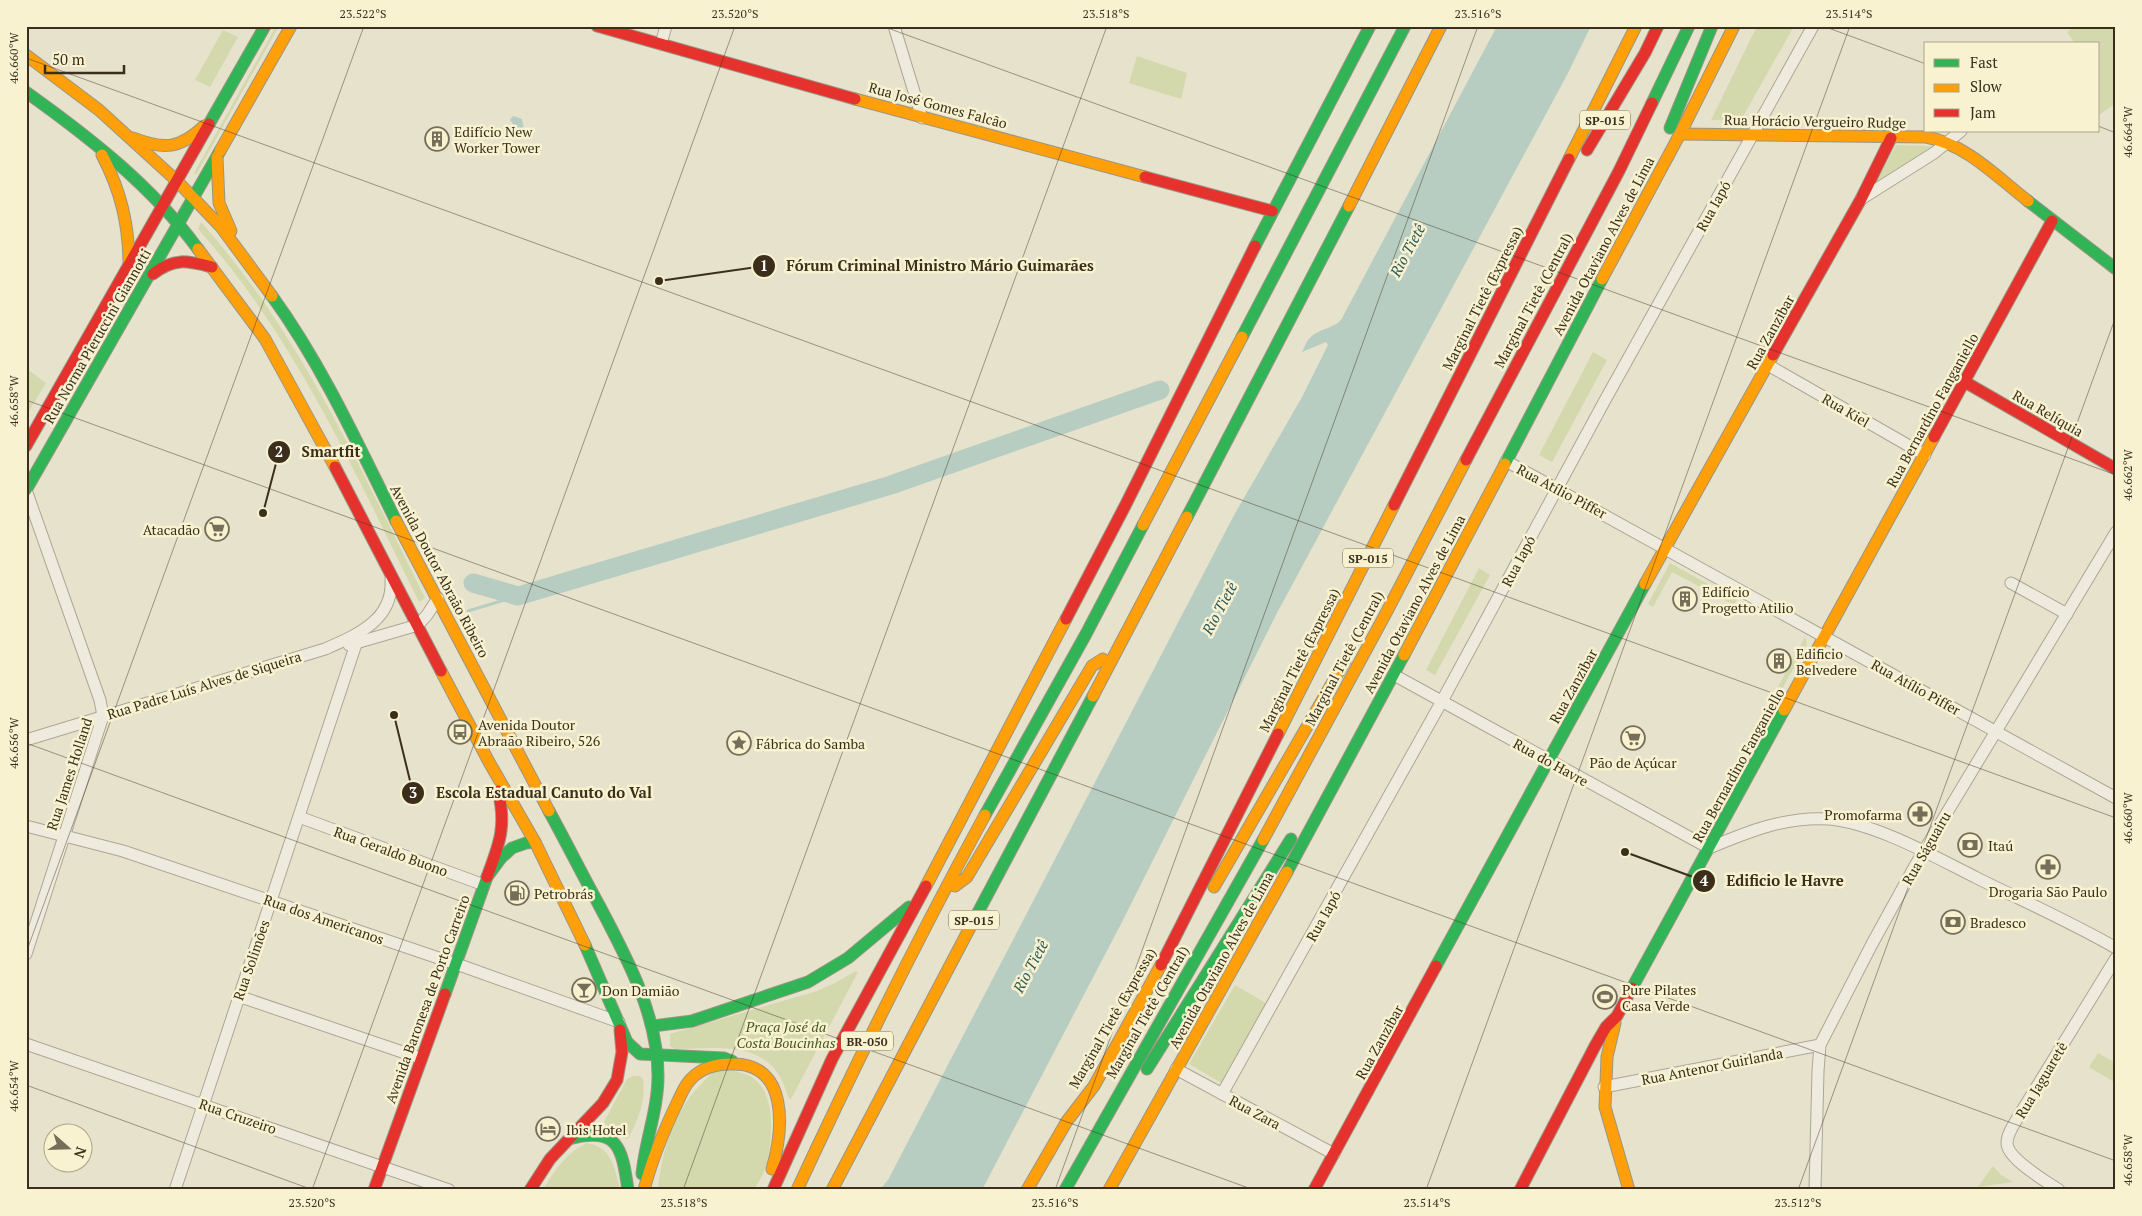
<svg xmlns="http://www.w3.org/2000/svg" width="2142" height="1216" font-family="'PT Serif',serif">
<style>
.green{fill:#d3d9ad}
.water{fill:#b8cdc2}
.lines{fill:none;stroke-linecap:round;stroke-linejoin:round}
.stream{stroke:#b8cdc2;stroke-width:3}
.river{stroke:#b8cdc2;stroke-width:19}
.street-casing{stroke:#aca696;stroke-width:13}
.fast-casing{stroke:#9b9585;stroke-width:13}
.slow-casing{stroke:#9b9585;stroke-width:13}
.jam-casing{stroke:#9b9585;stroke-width:13}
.street{stroke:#eeebde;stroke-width:11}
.fast{stroke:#30b455;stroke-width:11}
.slow{stroke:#ff9f0a;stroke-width:11}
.jam{stroke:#e5322d;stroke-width:11}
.ticks{fill:none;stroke:#3b2f1c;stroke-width:1;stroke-opacity:0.45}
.labels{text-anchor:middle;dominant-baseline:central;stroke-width:5;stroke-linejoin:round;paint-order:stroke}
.shield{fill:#f8f2d1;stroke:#746a52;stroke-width:1}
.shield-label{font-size:12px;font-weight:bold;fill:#3b2f1c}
.street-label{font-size:14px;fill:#3b2f1c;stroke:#f8f2d1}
.poi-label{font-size:14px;fill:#3b2f1c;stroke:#f8f2d1;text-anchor:start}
.park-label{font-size:14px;font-style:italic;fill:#445921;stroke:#f8f2d1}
.water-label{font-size:15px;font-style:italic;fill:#2a595c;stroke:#f8f2d1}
.leader{fill:none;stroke:#3b2f1c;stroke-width:2}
.callout-dot{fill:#3b2f1c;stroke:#f8f2d1;stroke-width:2}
.mark-label{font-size:15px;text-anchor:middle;font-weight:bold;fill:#fff}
.callout-label{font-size:15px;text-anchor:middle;font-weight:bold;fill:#3b2f1c;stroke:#f8f2d1;stroke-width:5;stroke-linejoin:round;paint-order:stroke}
.neatline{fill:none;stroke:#3b2f1c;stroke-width:2}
.ticks-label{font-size:12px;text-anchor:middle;fill:#3b2f1c}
</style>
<rect width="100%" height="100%" fill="#e7e2cc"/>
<g class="green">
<polygon points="276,26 279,26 196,175 194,173"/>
<polygon points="1757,26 1794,26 1741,120 1711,120"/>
<polygon points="2075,26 2116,26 2116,103 2098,116 2098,44 2075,44 2067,32"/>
<polygon points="223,30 238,37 210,87 195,80"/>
<polygon points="1137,56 1187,73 1181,99 1129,83"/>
<polygon points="1896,145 1934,146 1874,186"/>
<path d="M 201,222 C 299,332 360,467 425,598 L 419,602 C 355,473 295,337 198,229 Z"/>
<polygon points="1593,352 1607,360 1552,462 1539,455"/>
<polygon points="26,368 46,383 26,416"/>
<polygon points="1670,563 1737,600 1734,605 1672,572 1653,607 1648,604"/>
<polygon points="1479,568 1490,575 1435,675 1426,670"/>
<polygon points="1805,637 1807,644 1777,698 1773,696"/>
<path d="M 856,971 L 858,972 L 791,1099 L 789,1099 C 785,1087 781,1076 773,1067 C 750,1042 705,1049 675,1049 L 670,1046 L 670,1034 L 817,991 L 833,984 Z"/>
<polygon points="1235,985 1269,1005 1223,1084 1189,1064"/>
<polygon points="2098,1053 2116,1063 2116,1083 2089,1067"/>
<path d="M 733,1070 C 739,1073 749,1074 754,1079 C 777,1095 772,1142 766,1166 C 764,1174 758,1182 754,1190 L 658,1190 C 661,1158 670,1124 689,1098 C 696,1089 705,1080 713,1072 Z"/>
<path d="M 633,1076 L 639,1076 L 643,1079 C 646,1102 638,1119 628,1139 C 620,1138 609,1129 604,1122 L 627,1079 Z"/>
<path d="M 587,1143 C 612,1147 615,1169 620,1190 L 543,1190 C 554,1171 567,1152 587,1143 Z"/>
<polygon points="1993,1166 2001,1175 2013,1182 1978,1187"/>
</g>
<g class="water">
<path d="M 1497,26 L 1591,26 L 1567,75 L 1277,613 L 1122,922 L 982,1190 L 869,1190 L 870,1188 L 881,1188 L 888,1180 L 1233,517 L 1302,397 L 1328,345 L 1326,342 L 1302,352 C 1305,347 1306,341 1310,338 C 1317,329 1333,329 1341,320 Z"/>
<polygon points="513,116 522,119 525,134 521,137 513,136 515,127 510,120"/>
</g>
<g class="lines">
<polyline class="stream" points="468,611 518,596"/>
<polyline class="river" points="473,583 518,596 891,485 1160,390"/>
<g class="street-casing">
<g id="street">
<polyline points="894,26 922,118"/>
<polyline points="661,44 666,26"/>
<polyline points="1861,199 1934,153 1961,131"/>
<polyline points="1768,365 1925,455"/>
<polyline points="1506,461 2116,798"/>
<polyline points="2011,583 2067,614"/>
<polyline points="349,645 418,625 427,615 438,598"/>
<path d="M 1394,675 L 1709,848 C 1747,832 1786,816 1829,819 C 1875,823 1935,857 1977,878 C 2023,901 2071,922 2116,948"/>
<path d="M 26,740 L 325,649 C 357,635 394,620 391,579"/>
<polyline points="299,817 484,885"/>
<polyline points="26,826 123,851 465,967 619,1022"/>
<polyline points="26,954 103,716 100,700 26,490"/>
<polyline points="238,996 420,1058"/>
<polyline points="26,1044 449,1190"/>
<polyline points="1176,1069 1334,1154"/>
<polyline points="1604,1087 1820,1045"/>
<polyline points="1222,1094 1442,701 1604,402 1813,26"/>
<polyline points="175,1190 356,644"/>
<polyline points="1815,1190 1818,1071 1820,1045 1872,944 1916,864 2116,532"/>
<path d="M 2059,1190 C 2046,1181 2007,1159 2007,1143 C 2007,1133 2015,1123 2020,1114 L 2116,958"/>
</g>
</g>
<g class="fast-casing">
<g id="fast">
<path d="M 26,92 C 89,137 152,186 198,249"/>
<polyline points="1652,103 1689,26"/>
<polyline points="209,124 265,26"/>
<polyline points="1670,128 1712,26"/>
<polyline points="2028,201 2116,269"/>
<polyline points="1255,246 1370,26"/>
<path d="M 272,296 C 322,365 358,444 396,521"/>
<polyline points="1242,337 1405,26"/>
<polyline points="1505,464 1602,279"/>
<polyline points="26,490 220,151"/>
<polyline points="1187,517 1349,206"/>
<path d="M 549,811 C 566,842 582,874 599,905 C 627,958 658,1015 658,1076 C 658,1110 645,1141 642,1174"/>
<polyline points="985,815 1086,634 1143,525"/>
<polyline points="1287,872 1404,655"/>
<polyline points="975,918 1093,696"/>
<polyline points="585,945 627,1042 640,1054 724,1058 732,1061"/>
<polyline points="1436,966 1645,584"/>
<polyline points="1632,988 1784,710"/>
<polyline points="445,994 487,877 501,858 512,848 526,843 535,842"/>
<polyline points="653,1026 692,1021 808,982 848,958 909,907"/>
<polyline points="1147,1069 1291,839"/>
<path d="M 569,1139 C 618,1126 622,1147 628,1190"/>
<polyline points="1065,1190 1263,840"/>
</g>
</g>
<g class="slow-casing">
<g id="slow">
<polyline points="26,55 99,110 178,182 221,227 272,296"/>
<polyline points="855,99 1145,177"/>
<path d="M 1680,134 L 1926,137 C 1966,144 1997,177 2028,201"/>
<path d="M 133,138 C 164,150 180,149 204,126"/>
<polyline points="220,151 291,26"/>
<path d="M 102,155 C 121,191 129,225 129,266"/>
<polyline points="217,157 219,203 231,231"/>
<polyline points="1569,159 1636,26"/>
<polyline points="1349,206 1441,26"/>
<polyline points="198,249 265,339 335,467"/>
<polyline points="1602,279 1680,134 1734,26"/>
<polyline points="396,521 549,811"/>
<polyline points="1143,525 1242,337"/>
<polyline points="1645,584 1773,355"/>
<polyline points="1404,655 1505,464"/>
<polyline points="441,671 489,762 535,842 585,945"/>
<polyline points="1093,696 1187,517"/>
<polyline points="1784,710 1934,437"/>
<polyline points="1278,734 1394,505"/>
<polyline points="1263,840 1385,615 1466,460"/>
<polyline points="926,886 1066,619"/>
<polyline points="955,886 967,877 1092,666 1103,659"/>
<polyline points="1214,887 1345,661"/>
<polyline points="1615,1023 1607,1057 1605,1107 1629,1190"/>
<path d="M 644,1190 C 652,1159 664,1130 678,1101 C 682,1093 685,1084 692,1078 C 702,1068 717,1064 731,1064 C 790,1062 783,1131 772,1169"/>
<path d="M 797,1190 C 856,1063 918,938 985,815"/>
<polyline points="832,1190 975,918"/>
<polyline points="1027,1190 1067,1121 1094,1086 1161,965"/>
<polyline points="1109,1190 1287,872"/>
</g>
</g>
<g class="jam-casing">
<g id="jam">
<polyline points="597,26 855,99"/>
<polyline points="1587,150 1645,53 1658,26"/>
<polyline points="1145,177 1272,211"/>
<path d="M 153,274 C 174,257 188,261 212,267"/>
<polyline points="1773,355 1861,199 1891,138"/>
<polyline points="1965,382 2116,469"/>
<polyline points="1934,437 2052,221"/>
<polyline points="26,446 209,124"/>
<polyline points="1466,460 1619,171 1652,103"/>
<polyline points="335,467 441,671"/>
<polyline points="1394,505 1569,159"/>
<polyline points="1066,619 1125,506 1255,246"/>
<path d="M 487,877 C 499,845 507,826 498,791"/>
<polyline points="1161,965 1278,734"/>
<polyline points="374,1190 445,994"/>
<polyline points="530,1190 550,1159 603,1103 617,1080 622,1052 620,1030"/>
<polyline points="773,1190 832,1059 926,886"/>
<polyline points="1314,1190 1436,966"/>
<polyline points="1520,1190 1595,1046 1606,1027 1617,1016 1632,988"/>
</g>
</g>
<use href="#street" class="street"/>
<use href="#fast" class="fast"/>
<use href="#slow" class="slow"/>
<use href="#jam" class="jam"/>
</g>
<path class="ticks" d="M 882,26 L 2116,475M 1823,26 L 1926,64M 26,58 L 2116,818M 2098,126 L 2116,133M 26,400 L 2116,1161M 26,743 L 1254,1190M 26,953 L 364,26M 26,1085 L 313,1190M 312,1190 L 735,26M 683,1190 L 1107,26M 1055,1190 L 1478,26M 1426,1190 L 1850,26M 1798,1190 L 2116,316"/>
<defs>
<g id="building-ring" transform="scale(1.25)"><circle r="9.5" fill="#f8f2d1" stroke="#776e5a" stroke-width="1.5"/><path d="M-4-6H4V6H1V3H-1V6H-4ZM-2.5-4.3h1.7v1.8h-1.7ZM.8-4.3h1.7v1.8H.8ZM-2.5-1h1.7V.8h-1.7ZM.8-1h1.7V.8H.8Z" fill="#776e5a"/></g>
<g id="supermarket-ring" transform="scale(1.25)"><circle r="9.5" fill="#f8f2d1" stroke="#776e5a" stroke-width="1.5"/><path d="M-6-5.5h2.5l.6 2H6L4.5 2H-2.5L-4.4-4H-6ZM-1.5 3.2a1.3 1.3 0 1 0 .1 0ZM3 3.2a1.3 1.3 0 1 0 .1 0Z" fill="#776e5a"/></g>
<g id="bus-ring" transform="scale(1.25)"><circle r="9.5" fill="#f8f2d1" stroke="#776e5a" stroke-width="1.5"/><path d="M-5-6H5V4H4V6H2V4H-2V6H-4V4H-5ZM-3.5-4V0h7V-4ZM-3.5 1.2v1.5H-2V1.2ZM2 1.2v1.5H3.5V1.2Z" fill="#776e5a"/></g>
<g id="sight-ring" transform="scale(1.25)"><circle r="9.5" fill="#f8f2d1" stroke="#776e5a" stroke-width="1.5"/><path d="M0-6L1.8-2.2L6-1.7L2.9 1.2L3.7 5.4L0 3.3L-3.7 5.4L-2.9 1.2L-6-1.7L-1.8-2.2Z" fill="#776e5a"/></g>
<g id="pharmacy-ring" transform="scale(1.25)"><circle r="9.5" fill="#f8f2d1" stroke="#776e5a" stroke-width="1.5"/><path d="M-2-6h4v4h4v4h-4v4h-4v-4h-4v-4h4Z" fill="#776e5a"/></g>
<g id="bank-ring" transform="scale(1.25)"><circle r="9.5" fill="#f8f2d1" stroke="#776e5a" stroke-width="1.5"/><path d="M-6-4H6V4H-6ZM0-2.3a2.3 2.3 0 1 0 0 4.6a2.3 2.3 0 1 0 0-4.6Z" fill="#776e5a"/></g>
<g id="fuel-ring" transform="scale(1.25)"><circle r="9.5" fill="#f8f2d1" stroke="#776e5a" stroke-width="1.5"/><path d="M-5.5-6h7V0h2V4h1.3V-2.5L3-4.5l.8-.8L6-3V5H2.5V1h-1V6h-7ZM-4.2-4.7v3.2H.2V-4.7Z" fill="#776e5a"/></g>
<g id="bar-ring" transform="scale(1.25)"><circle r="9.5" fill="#f8f2d1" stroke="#776e5a" stroke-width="1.5"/><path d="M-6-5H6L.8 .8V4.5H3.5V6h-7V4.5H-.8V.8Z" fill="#776e5a"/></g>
<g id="stadium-ring" transform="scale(1.25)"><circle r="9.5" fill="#f8f2d1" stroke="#776e5a" stroke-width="1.5"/><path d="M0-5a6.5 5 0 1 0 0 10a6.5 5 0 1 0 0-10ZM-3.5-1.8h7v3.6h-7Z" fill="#776e5a"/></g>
<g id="hotel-ring" transform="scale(1.25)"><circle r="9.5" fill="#f8f2d1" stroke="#776e5a" stroke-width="1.5"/><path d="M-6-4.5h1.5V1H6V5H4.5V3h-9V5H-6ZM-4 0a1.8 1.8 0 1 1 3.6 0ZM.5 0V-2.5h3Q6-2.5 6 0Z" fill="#776e5a"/></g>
</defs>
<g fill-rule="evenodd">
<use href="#building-ring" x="437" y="139"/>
<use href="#supermarket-ring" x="217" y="529"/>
<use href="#building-ring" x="1685" y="599"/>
<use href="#building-ring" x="1779" y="661"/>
<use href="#bus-ring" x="460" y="732"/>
<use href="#supermarket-ring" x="1633" y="738"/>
<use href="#sight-ring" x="739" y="743"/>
<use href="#pharmacy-ring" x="1920" y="814"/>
<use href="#bank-ring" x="1970" y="845"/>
<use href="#pharmacy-ring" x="2048" y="867"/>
<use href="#fuel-ring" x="517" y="893"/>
<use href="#bank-ring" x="1953" y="922"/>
<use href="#bar-ring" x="584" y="990"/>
<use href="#stadium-ring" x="1605" y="997"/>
<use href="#hotel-ring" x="548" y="1129"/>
</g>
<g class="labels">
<g class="shield">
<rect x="1580" y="110.5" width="50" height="19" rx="4"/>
<rect x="1343" y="548.5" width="50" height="19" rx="4"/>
<rect x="949" y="910.5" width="50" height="19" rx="4"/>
<rect x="841" y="1031.5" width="52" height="19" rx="4"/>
</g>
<g class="shield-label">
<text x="1605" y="120">SP-015</text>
<text x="1368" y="558">SP-015</text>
<text x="974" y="920">SP-015</text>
<text x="867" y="1041">BR-050</text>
</g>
<g class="street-label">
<text transform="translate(938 105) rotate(15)">Rua José Gomes Falcão</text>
<text transform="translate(1815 121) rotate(1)">Rua Horácio Vergueiro Rudge</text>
<text transform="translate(1713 206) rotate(-61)">Rua Iapó</text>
<text transform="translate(1603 246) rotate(-62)">Avenida Otaviano Alves de Lima</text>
<text transform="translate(1482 298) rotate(-63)">Marginal Tietê (Expressa)</text>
<text transform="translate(1533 300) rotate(-62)">Marginal Tietê (Central)</text>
<text transform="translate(1770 332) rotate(-61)">Rua Zanzibar</text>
<text transform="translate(97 336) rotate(-60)">Rua Norma Pieruccini Giannotti</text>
<text transform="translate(1846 410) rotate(30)">Rua Kiel</text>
<text transform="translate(1932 410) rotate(-61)">Rua Bernardino Fanganiello</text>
<text transform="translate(2048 413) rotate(30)">Rua Relíquia</text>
<text transform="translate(1562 491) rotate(28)">Rua Atílio Piffer</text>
<text transform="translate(1518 561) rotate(-62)">Rua Iapó</text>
<text transform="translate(440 571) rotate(62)">Avenida Doutor Abraão Ribeiro</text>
<text transform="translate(1414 604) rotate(-62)">Avenida Otaviano Alves de Lima</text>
<text transform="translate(1344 658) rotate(-62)">Marginal Tietê (Central)</text>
<text transform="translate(1299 660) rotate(-63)">Marginal Tietê (Expressa)</text>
<text transform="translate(204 685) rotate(-17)">Rua Padre Luís Alves de Siqueira</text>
<text transform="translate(1573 686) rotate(-61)">Rua Zanzibar</text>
<text transform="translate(1916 687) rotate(29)">Rua Atílio Piffer</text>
<text transform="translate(1551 762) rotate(29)">Rua do Havre</text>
<text transform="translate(1738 765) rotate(-61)">Rua Bernardino Fanganiello</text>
<text transform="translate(69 774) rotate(-72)">Rua James Holland</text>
<text transform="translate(1926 848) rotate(-60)">Rua Ságuairu</text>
<text transform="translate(391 851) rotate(20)">Rua Geraldo Buono</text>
<text transform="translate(1323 916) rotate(-61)">Rua Iapó</text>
<text transform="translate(324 919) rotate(19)">Rua dos Americanos</text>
<text transform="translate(251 960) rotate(-71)">Rua Solimões</text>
<text transform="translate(1221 960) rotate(-61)">Avenida Otaviano Alves de Lima</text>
<text transform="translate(427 999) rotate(-70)">Avenida Baronesa de Porto Carreiro</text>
<text transform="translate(1147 1012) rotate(-60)">Marginal Tietê (Central)</text>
<text transform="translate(1112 1018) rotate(-60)">Marginal Tietê (Expressa)</text>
<text transform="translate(1379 1042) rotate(-61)">Rua Zanzibar</text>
<text transform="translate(1712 1066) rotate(-11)">Rua Antenor Guirlanda</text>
<text transform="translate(2041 1080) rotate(-59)">Rua Jaguaretê</text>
<text transform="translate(1255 1112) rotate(28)">Rua Zara</text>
<text transform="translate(238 1116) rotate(19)">Rua Cruzeiro</text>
</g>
<g class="poi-label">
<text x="454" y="131">Edifício New<tspan x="454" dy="16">Worker Tower</tspan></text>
<text x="200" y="529" text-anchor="end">Atacadão</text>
<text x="1702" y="591">Edifício<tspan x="1702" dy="16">Progetto Atilio</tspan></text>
<text x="1796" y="653">Edificio<tspan x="1796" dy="16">Belvedere</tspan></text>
<text x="478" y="724">Avenida Doutor<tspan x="478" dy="16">Abraão Ribeiro, 526</tspan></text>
<text x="756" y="743">Fábrica do Samba</text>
<text x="1633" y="762" text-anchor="middle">Pão de Açúcar</text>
<text x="1902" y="814" text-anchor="end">Promofarma</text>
<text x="1988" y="845">Itaú</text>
<text x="2048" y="891" text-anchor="middle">Drogaria São Paulo</text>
<text x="534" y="893">Petrobrás</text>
<text x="1970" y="922">Bradesco</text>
<text x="1622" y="989">Pure Pilates<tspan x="1622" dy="16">Casa Verde</tspan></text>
<text x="602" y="990">Don Damião</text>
<text x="566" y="1129">Ibis Hotel</text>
</g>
<g class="park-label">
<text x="786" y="1026">Praça José da<tspan x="786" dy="16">Costa Boucinhas</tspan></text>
</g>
<g class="water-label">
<text transform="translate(1407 250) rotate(-62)">Rio Tietê</text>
<text transform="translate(1219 608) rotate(-62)">Rio Tietê</text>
<text transform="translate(1030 966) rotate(-62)">Rio Tietê</text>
</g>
</g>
<path class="leader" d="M659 281L764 266M263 513L279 452M394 715L413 793M1625 852L1704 881"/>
<g class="callout-dot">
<circle cx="659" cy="281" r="5"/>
<circle cx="263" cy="513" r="5"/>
<circle cx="394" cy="715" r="5"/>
<circle cx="1625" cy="852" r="5"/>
<circle cx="764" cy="266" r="12"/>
<circle cx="279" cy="452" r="12"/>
<circle cx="413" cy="793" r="12"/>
<circle cx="1704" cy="881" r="12"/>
</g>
<g class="mark-label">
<text x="764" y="271">1</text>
<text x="279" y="457">2</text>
<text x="413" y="798">3</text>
<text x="1704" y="886">4</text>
</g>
<g class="callout-label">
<text x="940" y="271">Fórum Criminal Ministro Mário Guimarães</text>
<text x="331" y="457">Smartfit</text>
<text x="544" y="798">Escola Estadual Canuto do Val</text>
<text x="1785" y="886">Edificio le Havre</text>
</g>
<rect width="2142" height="1216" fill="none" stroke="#f8f2d1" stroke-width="55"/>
<rect x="1924" y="42" width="175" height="90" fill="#f8f2d1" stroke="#aca489"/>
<rect x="1934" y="59" width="25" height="8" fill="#30b455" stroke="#aca489"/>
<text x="1970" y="68" font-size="15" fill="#3b2f1c">Fast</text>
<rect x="1934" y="84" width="25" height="8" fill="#ff9f0a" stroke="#aca489"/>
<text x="1970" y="92" font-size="15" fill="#3b2f1c">Slow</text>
<rect x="1934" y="109" width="25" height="8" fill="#e5322d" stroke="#aca489"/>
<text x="1970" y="118" font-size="15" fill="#3b2f1c">Jam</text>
<g transform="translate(68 1148) rotate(110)"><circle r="24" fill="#f8f2d1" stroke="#aca489"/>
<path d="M0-4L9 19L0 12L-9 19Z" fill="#776e5a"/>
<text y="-8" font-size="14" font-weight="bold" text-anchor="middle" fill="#3b2f1c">N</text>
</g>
<path d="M45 65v8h79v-8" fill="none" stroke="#3b2f1c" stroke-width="2.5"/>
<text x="52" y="65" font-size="15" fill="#3b2f1c" stroke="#f8f2d1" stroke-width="4" paint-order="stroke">50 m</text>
<rect x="28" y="28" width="2086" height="1160" class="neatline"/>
<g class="ticks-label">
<text x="363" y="18">23.522°S</text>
<text x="735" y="18">23.520°S</text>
<text x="1106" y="18">23.518°S</text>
<text x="1478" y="18">23.516°S</text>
<text x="1849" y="18">23.514°S</text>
<text transform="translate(14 58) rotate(-90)" y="4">46.660°W</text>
<text transform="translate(2128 132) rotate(-90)" y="4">46.664°W</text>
<text transform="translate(14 401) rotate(-90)" y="4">46.658°W</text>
<text transform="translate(2128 475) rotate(-90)" y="4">46.662°W</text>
<text transform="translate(14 743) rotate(-90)" y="4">46.656°W</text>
<text transform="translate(2128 818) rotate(-90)" y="4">46.660°W</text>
<text transform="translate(14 1086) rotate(-90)" y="4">46.654°W</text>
<text transform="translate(2128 1160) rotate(-90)" y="4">46.658°W</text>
<text x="312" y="1207">23.520°S</text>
<text x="684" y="1207">23.518°S</text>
<text x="1055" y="1207">23.516°S</text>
<text x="1427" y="1207">23.514°S</text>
<text x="1798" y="1207">23.512°S</text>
</g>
</svg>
